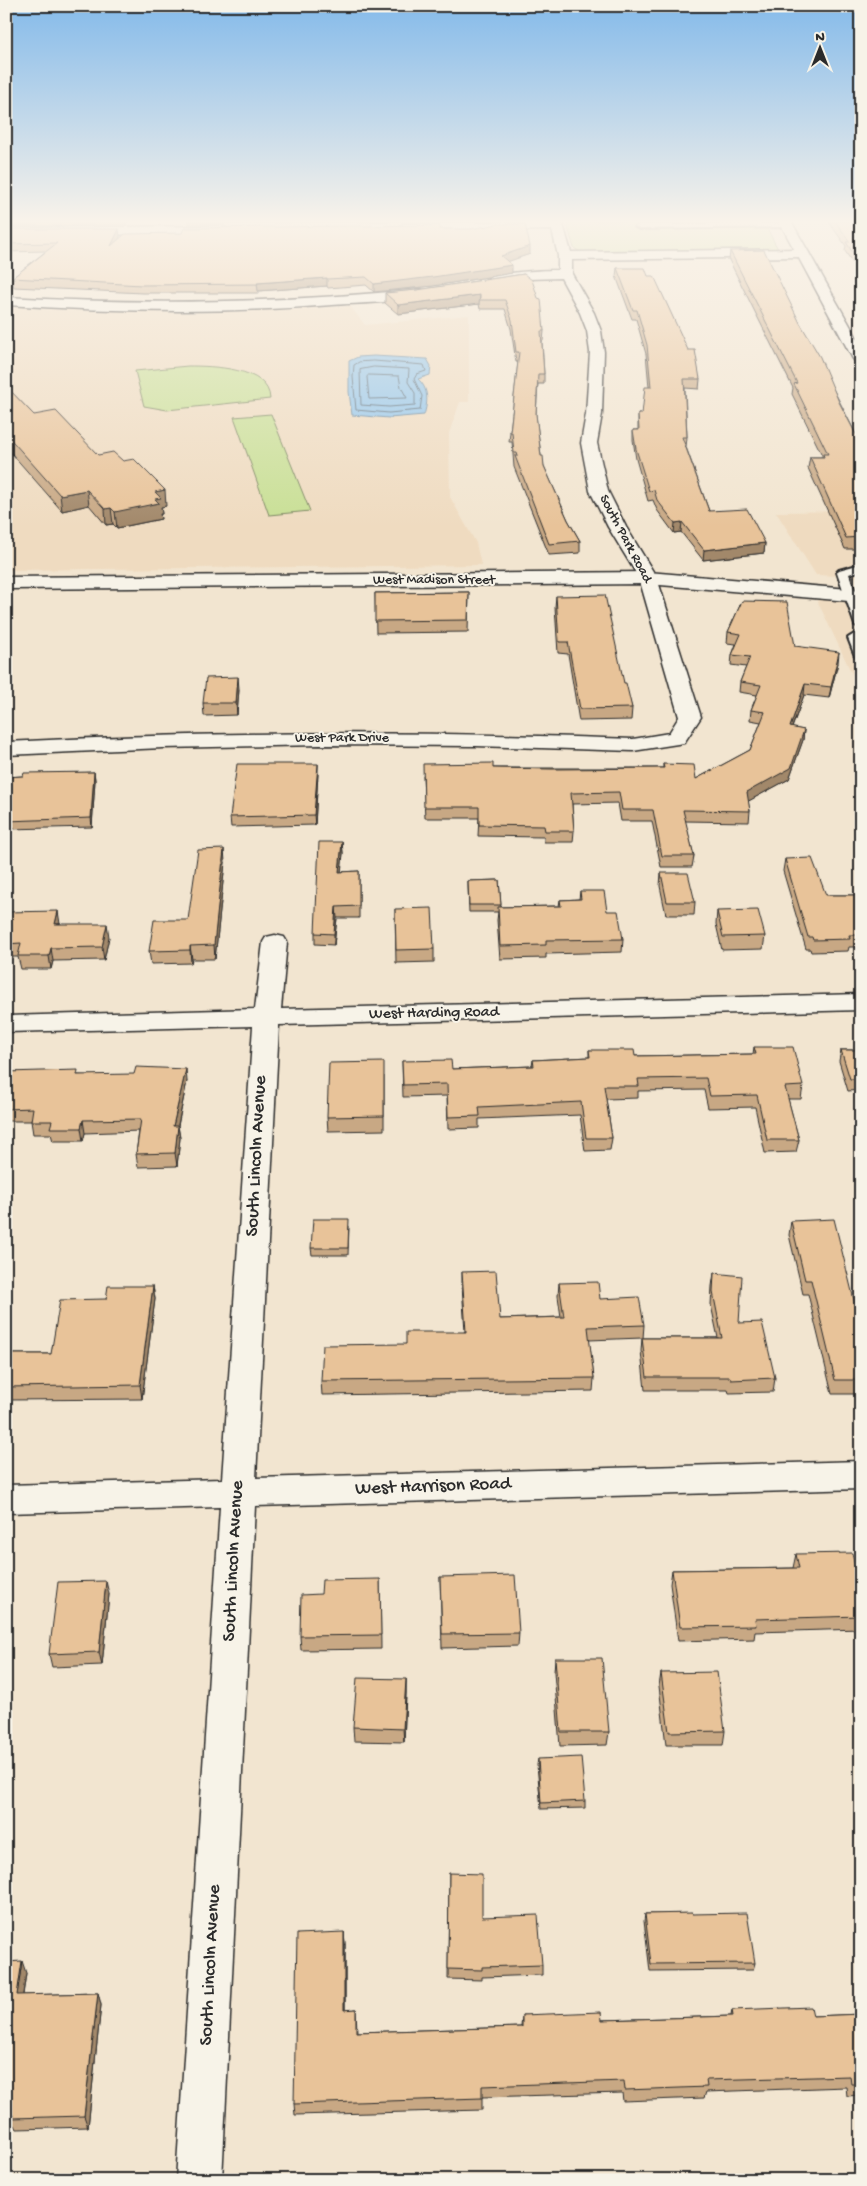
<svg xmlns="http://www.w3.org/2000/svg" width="867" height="2186" font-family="'Gochi Hand',sans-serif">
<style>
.built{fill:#efdbc0}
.green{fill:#c8df95;stroke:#7a8560}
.water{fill:#8fc4ec;stroke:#67879f}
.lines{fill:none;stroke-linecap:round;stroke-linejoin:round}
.shore{stroke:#536878;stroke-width:1}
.service-casing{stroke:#2b2b2b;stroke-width:4}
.minor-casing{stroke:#2b2b2b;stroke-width:3}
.tertiary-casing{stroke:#2b2b2b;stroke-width:3}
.secondary-casing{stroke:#2b2b2b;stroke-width:3}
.service{fill:#f7f3e8;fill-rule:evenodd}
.minor{fill:#f7f3e8;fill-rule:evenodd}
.tertiary{fill:#f7f3e8;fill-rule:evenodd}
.secondary{fill:#f7f3e8;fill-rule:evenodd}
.wall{fill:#c8a884;stroke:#2b2b2b}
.shaded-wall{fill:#a2886b;stroke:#2b2b2b}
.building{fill:#e8c399;stroke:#2b2b2b}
.labels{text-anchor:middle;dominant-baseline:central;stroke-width:4;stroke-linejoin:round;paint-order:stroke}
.far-street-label{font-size:14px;fill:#2b2b2b;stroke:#f7f3e8}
.street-label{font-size:16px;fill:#2b2b2b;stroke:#f7f3e8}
.near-street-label{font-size:19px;fill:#2b2b2b;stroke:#f7f3e8}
</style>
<rect width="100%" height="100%" fill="#f2e5d0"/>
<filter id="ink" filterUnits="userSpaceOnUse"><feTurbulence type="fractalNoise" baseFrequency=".02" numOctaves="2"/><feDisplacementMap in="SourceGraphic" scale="10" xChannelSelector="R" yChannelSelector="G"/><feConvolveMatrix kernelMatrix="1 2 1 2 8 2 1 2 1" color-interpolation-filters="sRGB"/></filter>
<g filter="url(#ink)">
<g class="built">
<polygon points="350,306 365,325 469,315 469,402 460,402 449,433 450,497 476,543 481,565 6,570 6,307 86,311 196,313 290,310"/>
<polygon points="861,511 861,577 816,575 776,512"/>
<polygon points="815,596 861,598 861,680 855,680"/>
</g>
<g class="green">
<polygon points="566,221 763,221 779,251 580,252 574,248"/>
<path d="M 188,366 C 211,366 269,367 270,399 L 167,410 L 144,406 L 135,371 Z"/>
<polygon points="271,414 310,511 269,515 234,417"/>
</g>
<path class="water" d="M 374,356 L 427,359 L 431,366 L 430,375 L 418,379 C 429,389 428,402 424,415 L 389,418 L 352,415 L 349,392 L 349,361 L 358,357 Z"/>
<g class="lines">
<g class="shore">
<polygon points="374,361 424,365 426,371 417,374 414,379 422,396 420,410 389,413 356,410 353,377 354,365 359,362"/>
<polygon points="374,367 409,369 408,382 415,393 415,405 389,407 361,405 360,370"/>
<polygon points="369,375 399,376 401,387 407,398 369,399 367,377"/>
</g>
<g class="service-casing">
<g id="service">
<polygon points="787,223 790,223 790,227 639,229 635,227 639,225"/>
<polygon points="861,564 861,570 849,574 861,608 861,628 855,625 837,572 839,570"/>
<polygon points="861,630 861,659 855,656 848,638"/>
</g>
</g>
<g class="minor-casing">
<g id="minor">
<path d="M 550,221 L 562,221 L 571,252 L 802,249 L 809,253 L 802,257 L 572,260 L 572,274 L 594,313 L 601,331 L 604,352 L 602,414 L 597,443 L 608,491 L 626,527 L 657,578 L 701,717 L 684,743 L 633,751 L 476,746 L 320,745 L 163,748 L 6,755 L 6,742 C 215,731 424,731 633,739 L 669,733 L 679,717 L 639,578 L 608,527 L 590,491 L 581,443 L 586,414 L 590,352 L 587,331 L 580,313 L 561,278 L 528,279 L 489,286 L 482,282 C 490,272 544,270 558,270 L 558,256 L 552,230 L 403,232 L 397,228 L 403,224 Z"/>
<polygon points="220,226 225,227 226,230 225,233 6,236 6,228"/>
<path d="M 421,289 L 428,293 L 426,296 C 396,303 362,303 332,305 C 223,314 115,312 6,305 L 6,297 C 145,305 283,303 421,289 Z"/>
<polygon points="275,935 284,937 287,942 281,1009 861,994 861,1010 279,1025 256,1478 861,1461 861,1489 255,1506 222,2180 176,2180 220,1507 6,1513 6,1485 222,1479 253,1026 6,1032 6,1016 255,1009 263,942 266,937"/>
</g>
</g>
<g class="tertiary-casing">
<polygon id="tertiary" points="648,572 861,590 861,602 648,584 6,589 6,577"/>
</g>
<g class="secondary-casing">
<polygon id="secondary" points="779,221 791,221 861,345 861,363 856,362 853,359"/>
</g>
<use href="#service" class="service"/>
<use href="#minor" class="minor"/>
<use href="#tertiary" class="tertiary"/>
<use href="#secondary" class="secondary"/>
</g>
<g class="wall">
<polygon points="6,221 127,221 126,225 6,226"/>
<polygon points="188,221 421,221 188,224"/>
<polygon points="828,221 861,221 861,276 845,251 846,246"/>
<polygon points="6,229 120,237 119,239 440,229 530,254 508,261 512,273 433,286 374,292 366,285 328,288 327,286 258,291 258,293 143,293 14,287 12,278 46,251 6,252"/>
<polygon points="730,251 800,323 861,444 861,549 845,549 808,468 810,457 822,457 822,455 792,394 793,388 729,260"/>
<polygon points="617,268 648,276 700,379 699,389 685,388 687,437 686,447 709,511 765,543 764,553 703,560 681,532 674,533 657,510 653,500 648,501 636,459 633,440 633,430 638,430 638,414 642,414 649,387 646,354 636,319 632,319 616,276"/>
<polygon points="524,274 544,331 543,341 542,341 544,374 544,384 538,384 536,415 541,456 544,466 568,520 580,541 580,553 549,555 514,467 512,442 509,442 510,432 518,362 516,362 511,329 505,309 480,309 479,304 398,314 385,303 385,293 417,290"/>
<polygon points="6,387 34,415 98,455 166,506 161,507 162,514 160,514 161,519 117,528 113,524 106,525 89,505 62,511 6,447"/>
<polygon points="469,592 468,632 376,633 375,593"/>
<polygon points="556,596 624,683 632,708 631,720 579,721 568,654 558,653 555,607"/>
<polygon points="742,601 795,646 838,663 829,698 804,695 792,728 804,730 803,740 789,779 748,801 750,811 749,822 685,821 694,856 692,867 661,867 652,821 621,821 618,803 572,804 574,831 573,842 544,842 544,837 478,836 479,818 425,818 423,775 493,768 663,768 663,764 696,779 750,750 761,722 750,720 751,710 757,695 739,692 740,682 746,667 731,665 732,655 736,644 727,643 728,632"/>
<polygon points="239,689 237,715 204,716 203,703"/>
<polygon points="94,772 95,780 92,827 8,829 6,824 6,777 23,776"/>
<polygon points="318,773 315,825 231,827 230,817"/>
<polygon points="342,842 343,853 341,872 359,871 359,918 337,918 334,945 315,944 315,933"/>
<polygon points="785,859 826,895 861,895 861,947 849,947 848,951 811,952 810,949 806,949 783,871"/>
<polygon points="225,862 215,959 192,959 191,963 151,964 149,951 188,920"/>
<polygon points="661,873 695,902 694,915 666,915 660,886"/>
<polygon points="499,880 501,907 559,906 560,900 579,899 580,891 607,911 623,939 622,952 546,954 546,958 500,959 497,920 498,912 469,912 468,887 468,881"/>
<polygon points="395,909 434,949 434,962 396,963"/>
<polygon points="717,911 765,936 763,949 722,950 716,924"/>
<polygon points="6,912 60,924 109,937 104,960 53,961 51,969 21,969 18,957 6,957"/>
<polygon points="754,1047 803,1086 801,1099 788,1099 799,1140 796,1152 765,1153 755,1107 708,1108 704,1090 638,1091 638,1098 606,1099 612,1138 610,1150 585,1151 580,1115 479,1119 479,1128 448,1129 447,1096 403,1097 402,1061 452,1069 532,1066 533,1060 589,1057 589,1050 635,1056 753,1054"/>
<polygon points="841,1050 861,1050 861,1090 848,1091 839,1061"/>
<polygon points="6,1072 78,1075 187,1081 178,1126 180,1138 177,1166 138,1167 136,1154 139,1131 85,1133 83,1141 53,1141 51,1134 33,1134 31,1121 6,1121"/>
<polygon points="384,1076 384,1130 328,1131 327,1117"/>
<polygon points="791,1221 855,1304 861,1304 861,1394 832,1394 808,1294 803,1294 789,1235"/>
<polygon points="349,1226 348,1255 312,1255 311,1248"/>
<polygon points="462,1272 500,1319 561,1317 558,1296 559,1283 600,1299 644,1325 643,1338 718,1338 711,1305 712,1286 714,1273 739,1323 775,1378 773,1392 729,1393 728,1390 645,1390 641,1351 642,1338 589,1340 594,1378 593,1391 322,1395 321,1381 406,1344 465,1332 462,1285"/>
<polygon points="153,1286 155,1299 142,1399 6,1400 6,1354 51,1354 106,1299"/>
<polygon points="796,1554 858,1580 861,1580 861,1629 755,1632 754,1639 678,1641 670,1584 672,1570 793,1568"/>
<polygon points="440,1577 519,1633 518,1646 442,1648"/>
<polygon points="380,1579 381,1649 301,1650 300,1636"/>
<polygon points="109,1594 102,1665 52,1667 49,1654"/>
<polygon points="555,1658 609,1732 607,1745 560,1746 554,1672"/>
<polygon points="661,1673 725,1731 723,1745 666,1745 659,1686"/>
<polygon points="406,1679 406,1693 404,1742 354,1741 353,1727"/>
<polygon points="538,1759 585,1801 585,1808 541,1809 537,1765"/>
<polygon points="449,1873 482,1917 542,1965 542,1975 482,1977 482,1980 448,1979"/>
<polygon points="645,1914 692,1914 755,1963 753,1970 650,1971 644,1921"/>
<polygon points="344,1932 345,1944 345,2010 356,2009 357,2032 521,2027 522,2015 602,2020 731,2016 732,2010 813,2016 861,2014 861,2095 847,2096 846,2087 706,2092 704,2098 623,2101 622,2093 482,2097 482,2110 295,2115 294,2104"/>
<polygon points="6,1962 26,1973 23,1995 98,1993 101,2005 88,2127 17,2129 15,2125 6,2126"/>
</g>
<g class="shaded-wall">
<polygon points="119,229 120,237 112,254 111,246"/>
<polygon points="530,246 530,254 501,264 501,256"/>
<polygon points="512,265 512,273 433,286 374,292 374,284"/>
<polygon points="327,278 327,286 258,291 257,283"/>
<polygon points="480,295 479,304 398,314 398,305"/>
<polygon points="87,490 89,505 62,511 60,495"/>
<polygon points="165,490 166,506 161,507 162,514 160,514 161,519 117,528 115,512 155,492"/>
<polygon points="111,508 113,524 106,525 105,509"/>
<polygon points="682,522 681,532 674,533 675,523"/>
<polygon points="765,543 764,553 703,560 704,550"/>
<polygon points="839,652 838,663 829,698 831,687"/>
<polygon points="238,677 239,689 237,715 236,703"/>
<polygon points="805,684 804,695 788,738 790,727"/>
<polygon points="804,730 803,740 789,779 745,803 747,792"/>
<polygon points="318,764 318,773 315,825 314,815"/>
<polygon points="94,772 95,780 92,827 91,818"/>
<polygon points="342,842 343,853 340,883 339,872"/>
<polygon points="224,849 225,862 215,959 214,945"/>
<polygon points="336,907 337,918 334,945 334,934"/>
<polygon points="58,911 60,924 55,924"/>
<polygon points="107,924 109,937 104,960 102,947"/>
<polygon points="190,946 192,959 191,963 190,950"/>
<polygon points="51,948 53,961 51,969 49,956"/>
<polygon points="186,1069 187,1081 175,1139 173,1126"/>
<polygon points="83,1120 85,1133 83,1141 81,1128"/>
<polygon points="178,1126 180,1138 177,1166 175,1153"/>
<polygon points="153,1286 155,1299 142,1399 140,1385"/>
<polygon points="106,1581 109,1594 102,1665 99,1652"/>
<polygon points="406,1679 406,1693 404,1742 403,1729"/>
<polygon points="344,1932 345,1944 345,2022 344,2010"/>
<polygon points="22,1961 26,1973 21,2007 17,1995"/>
<polygon points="98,1993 101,2005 88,2127 84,2116"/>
</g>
<g class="building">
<polygon points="835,221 861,221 861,266 846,242 850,242"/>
<polygon points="498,224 525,224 530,246 501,256 512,265 433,277 374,284 366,277 327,279 327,278 257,283 258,284 142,285 12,278 57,243 6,244 6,229 119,229 111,246 125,234 182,233 184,228 440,225 440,229 471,229"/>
<polygon points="764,250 800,323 820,357 839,402 861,444 861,537 846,538 810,457 824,457 823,454 828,454 794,384 797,383 730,251"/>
<polygon points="617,268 645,268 648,276 654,276 688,350 695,350 700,379 684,379 687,437 682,437 709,511 747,509 765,543 704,550 682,522 675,523 657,500 654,490 649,491 636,449 633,430 639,430 638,414 642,414 645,387 651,387 647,345 637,310 633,310"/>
<polygon points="524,274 532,280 538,298 541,299 544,331 541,331 544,374 538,374 536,414 541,456 543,456 544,466 568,520 580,541 549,544 515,456 518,456 517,453 514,453 512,432 510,432 519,352 516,352 512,320 505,300 480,300 480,295 398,305 385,293 417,290"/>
<polygon points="6,387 7,387 34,415 56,411 98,455 113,452 123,461 134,459 165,490 155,492 161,498 155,499 159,503 115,512 111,508 105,509 87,490 60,495 6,434"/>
<polygon points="469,592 468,620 375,621 375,593"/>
<polygon points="605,595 624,683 626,683 632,708 580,709 568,642 559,642 556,596"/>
<polygon points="742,601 787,602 795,646 839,652 831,687 805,684 790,727 804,730 791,768 747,792 750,811 683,810 694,856 662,856 653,810 622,810 619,792 571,793 574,831 545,831 544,826 479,825 479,807 424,807 423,764 493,763 493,768 552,769 664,768 663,764 694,765 696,779 750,750 765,712 751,710 761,685 740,682 750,657 732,655 741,634 728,632"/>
<polygon points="238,677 236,703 203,703 206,678"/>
<polygon points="237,764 318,764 314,815 230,817"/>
<polygon points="94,772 91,818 6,821 8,815 6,815 6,777 23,776 24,773"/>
<polygon points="319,842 342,842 339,872 359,871 359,906 336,907 334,934 315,933"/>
<polygon points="224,849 214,945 190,946 190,950 149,951 154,920 188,920 198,850"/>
<polygon points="812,858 826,895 861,895 861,935 849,935 850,939 813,940 812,937 808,937 785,859"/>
<polygon points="661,873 688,873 695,902 667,902"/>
<polygon points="499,880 501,905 469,905 468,881"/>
<polygon points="580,891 604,891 607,911 618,911 623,939 546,940 546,945 500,946 498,907 561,906 560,900 581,899"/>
<polygon points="432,908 434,949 396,950 395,909"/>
<polygon points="758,910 765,936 723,937 717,911"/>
<polygon points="58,911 55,924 107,924 102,947 51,948 49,956 18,956 21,943 6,944 6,912"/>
<polygon points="754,1047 793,1047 803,1086 785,1087 799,1140 767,1140 757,1095 710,1096 706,1078 638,1079 639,1086 604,1086 612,1138 586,1138 581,1102 479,1107 480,1116 448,1117 447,1084 403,1085 402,1061 451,1060 452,1069 534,1066 533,1060 590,1057 589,1050 634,1050 635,1056 756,1054"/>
<polygon points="841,1050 861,1050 861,1079 850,1079"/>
<polygon points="384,1062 384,1116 327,1117 329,1063"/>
<polygon points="136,1067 186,1069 173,1126 178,1126 175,1153 136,1154 141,1119 83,1120 81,1128 50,1128 52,1121 31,1121 33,1108 6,1109 6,1072 78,1070 77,1075 134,1074"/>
<polygon points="313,1219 349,1219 348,1248 311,1248"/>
<polygon points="834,1219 855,1304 861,1304 861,1380 835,1380 811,1280 805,1280 791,1221"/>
<polygon points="496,1271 500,1319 564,1317 559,1283 598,1282 600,1299 639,1297 644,1325 588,1327 594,1378 321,1381 323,1345 406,1344 406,1332 466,1332 462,1272"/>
<polygon points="714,1273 742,1276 739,1323 762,1322 775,1378 731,1380 730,1377 647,1377 642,1338 722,1338 713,1292"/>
<polygon points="108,1286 153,1286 140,1385 6,1387 6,1354 51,1354 60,1300 106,1299"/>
<polygon points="852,1553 858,1580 861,1580 861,1616 755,1619 756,1626 680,1627 672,1570 799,1568 796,1554"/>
<polygon points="515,1575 519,1633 442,1634 440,1577"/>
<polygon points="380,1579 381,1635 300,1636 301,1595 321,1594 322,1580"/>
<polygon points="106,1581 99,1652 49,1654 58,1582"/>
<polygon points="555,1658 602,1658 609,1732 561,1732"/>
<polygon points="717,1672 725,1731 669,1732 661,1673"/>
<polygon points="357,1678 406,1679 403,1729 353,1727"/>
<polygon points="581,1757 585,1801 541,1803 538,1759"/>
<polygon points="449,1873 482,1874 482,1917 538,1915 542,1965 482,1967 482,1970 448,1969"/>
<polygon points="692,1913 692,1914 747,1913 755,1963 651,1964 645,1914"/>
<polygon points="344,1932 344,2010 356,2009 356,2032 522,2027 522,2015 601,2012 602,2020 733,2016 732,2010 811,2007 813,2016 861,2014 861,2084 851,2084 850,2076 706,2080 707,2087 625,2090 624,2081 482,2086 482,2098 294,2104 297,1934"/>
<polygon points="22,1961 17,1995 98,1993 84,2116 13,2118 13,2115 6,2115 6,1962"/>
</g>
</g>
<linearGradient id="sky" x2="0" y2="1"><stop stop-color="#84baea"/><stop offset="0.42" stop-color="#f9f3ea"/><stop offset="1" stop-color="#f9f3ea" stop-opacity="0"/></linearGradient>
<rect width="867" height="527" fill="url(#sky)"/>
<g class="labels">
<g class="far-street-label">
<text transform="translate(625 539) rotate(62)">South Park Road</text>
<text x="434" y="580">West Madison Street</text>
<text x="342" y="738">West Park Drive</text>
</g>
<g class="street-label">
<text transform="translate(434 1014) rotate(-1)">West Harding Road</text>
</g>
<g class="near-street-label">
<text transform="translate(257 1156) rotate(-87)">South Lincoln Avenue</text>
<text transform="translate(433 1487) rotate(-2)">West Harrison Road</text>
<text transform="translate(234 1561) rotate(-87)">South Lincoln Avenue</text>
<text transform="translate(211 1965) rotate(-87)">South Lincoln Avenue</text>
</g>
</g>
<rect width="867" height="2186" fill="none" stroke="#f7f3e8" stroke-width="25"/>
<rect x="12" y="12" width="842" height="2161" fill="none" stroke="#2b2b2b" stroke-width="2" filter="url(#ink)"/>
<g transform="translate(820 48)" stroke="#f7f3e8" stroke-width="4" paint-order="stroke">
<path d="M0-4L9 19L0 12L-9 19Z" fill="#2b2b2b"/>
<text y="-8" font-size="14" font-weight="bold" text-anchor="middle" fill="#2b2b2b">N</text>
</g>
</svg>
